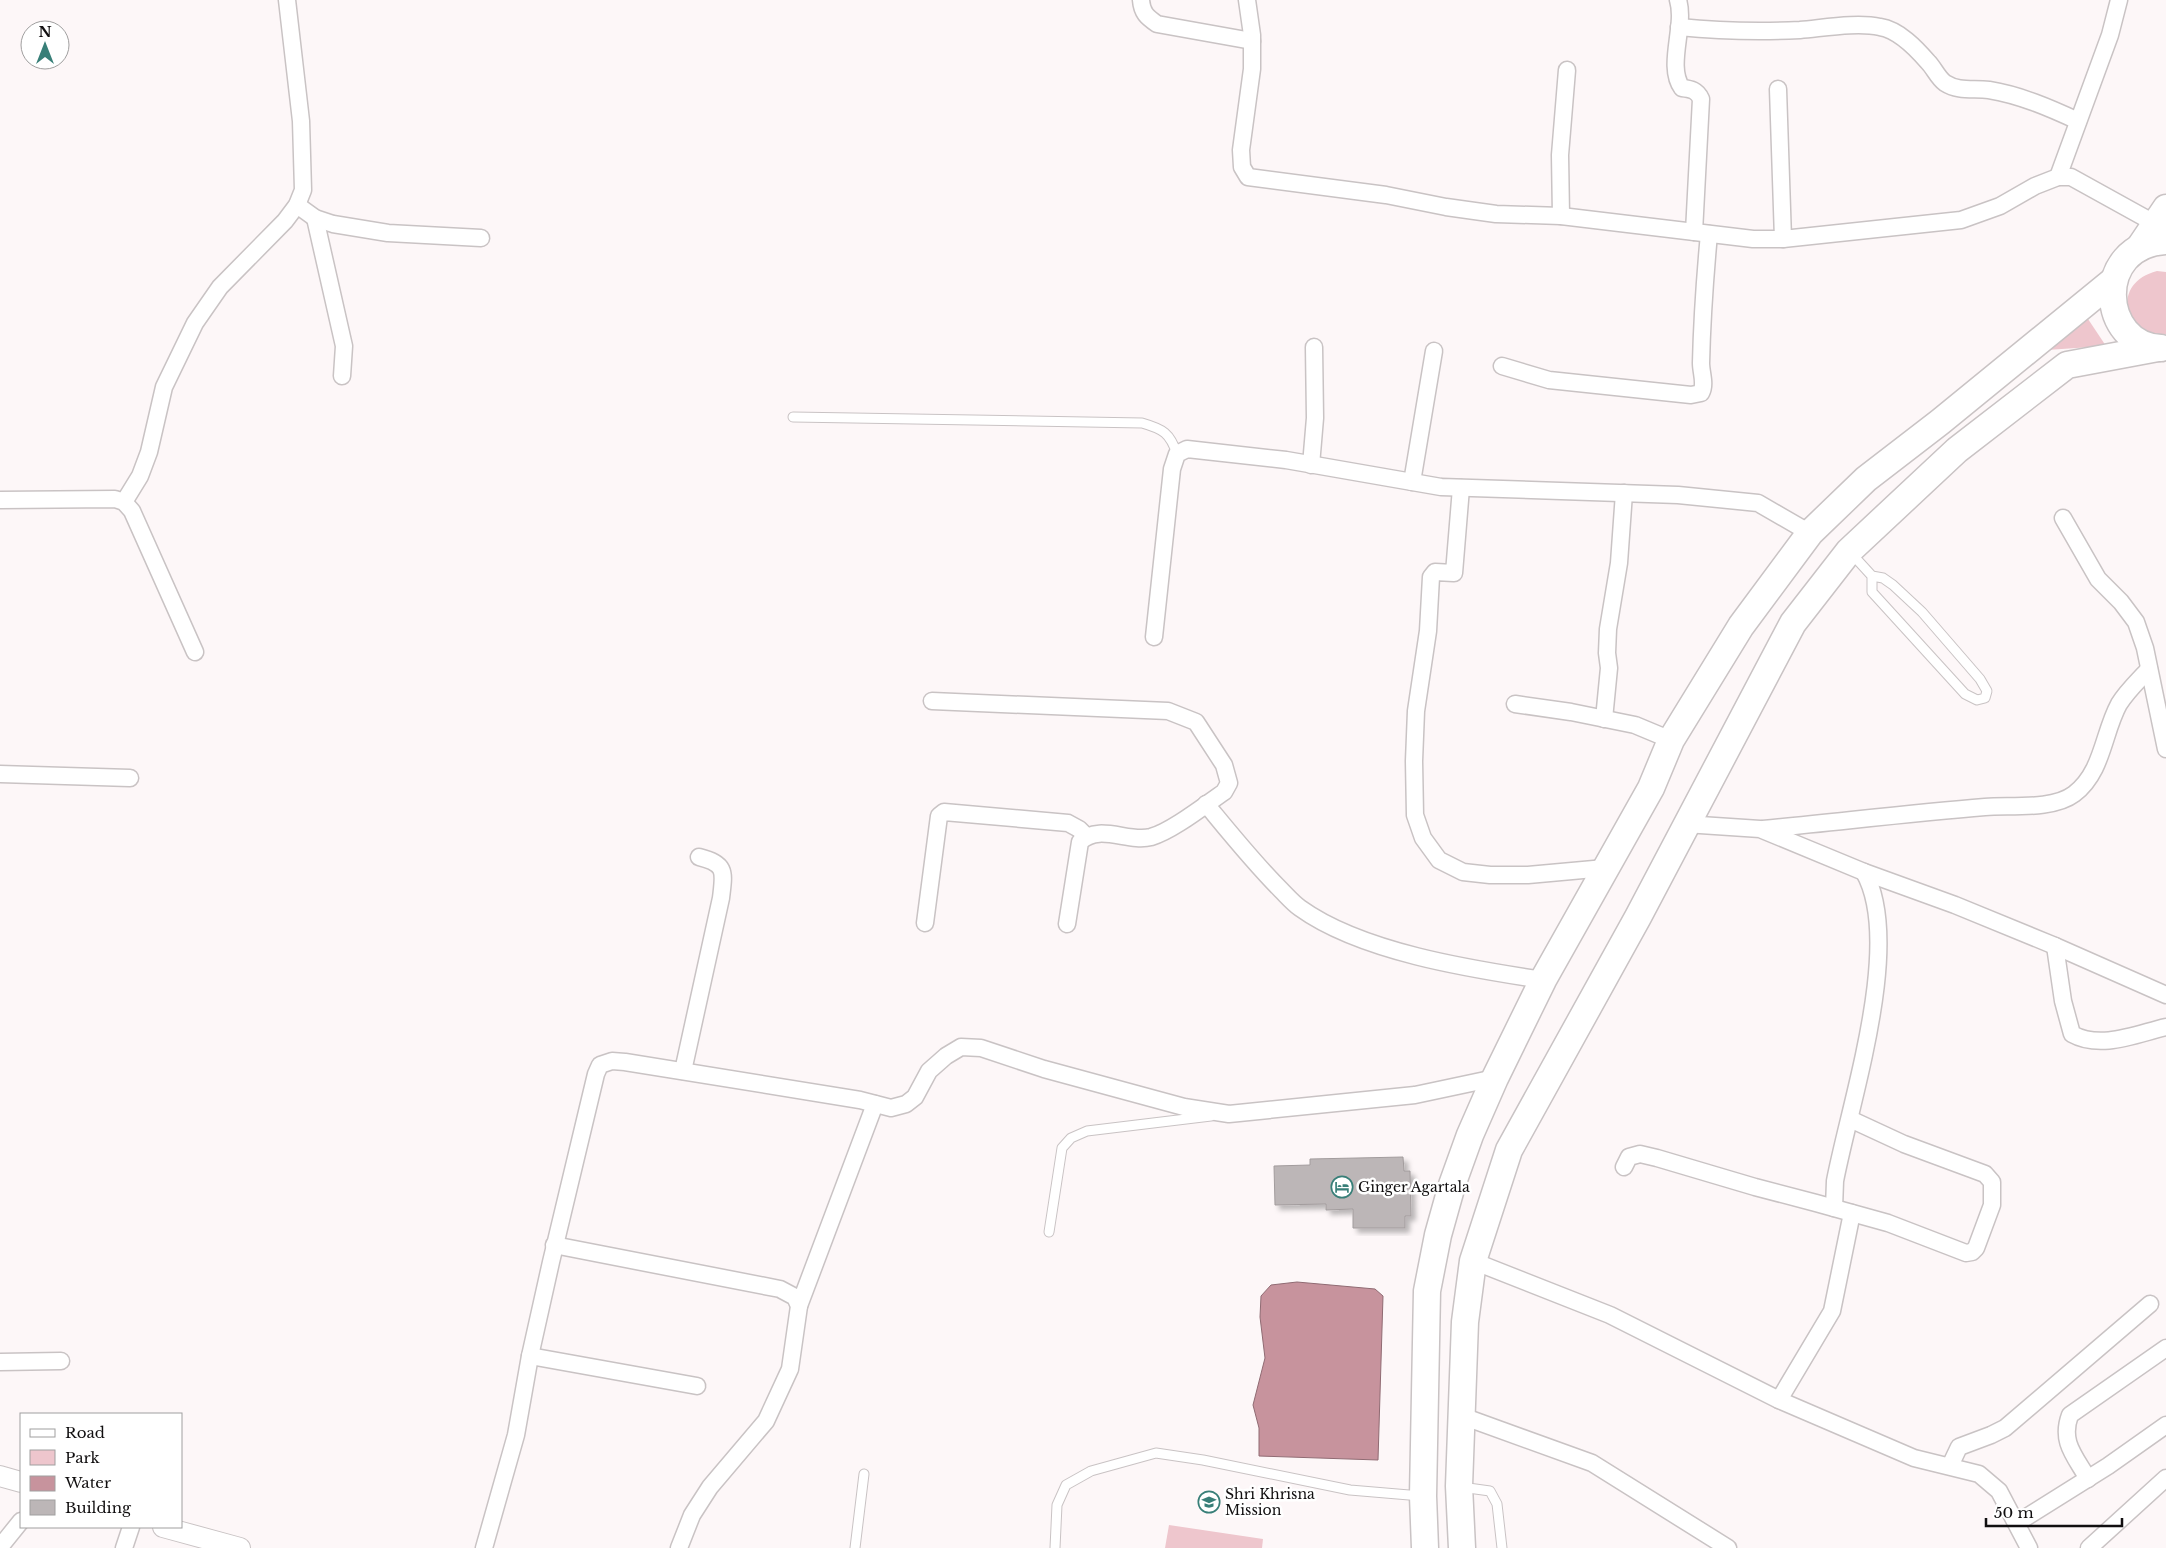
<svg xmlns="http://www.w3.org/2000/svg" width="2166" height="1548" font-family="'Libre Baskerville',serif">
<style>
.green{fill:#eec6cd}
.water{fill:#c7939d;stroke:#906b73}
.building{fill:#bcb6b7;stroke:#a29c9d;filter:url(#shadow)}
.lines{fill:none;stroke-linecap:round;stroke-linejoin:round}
.service-casing{stroke:#c9c3c4;stroke-width:11}
.minor-casing{stroke:#c9c3c4;stroke-width:19}
.tertiary-casing{stroke:#c9c3c4;stroke-width:22}
.primary-casing{stroke:#c9c3c4;stroke-width:29}
.service{stroke:#fff;stroke-width:9}
.minor{stroke:#fff;stroke-width:16}
.tertiary{stroke:#fff;stroke-width:20}
.primary{stroke:#fff;stroke-width:26}
.labels{text-anchor:middle;dominant-baseline:central;stroke-width:5;stroke-linejoin:round;paint-order:stroke}
.poi-label{font-size:14px;fill:#110f10;stroke:#fff;text-anchor:start}
</style>
<defs>
<filter id="shadow"><feDropShadow dx="4.5" dy="4.5" stdDeviation="2.5" flood-color="#0004"/></filter>
</defs>
<rect width="100%" height="100%" fill="#fdf7f8"/>
<g class="green">
<path d="M 2157,271 L 2166,272 L 2166,334 C 2123,337 2110,283 2157,271 Z"/>
<polygon points="2086,316 2106,346 2047,350"/>
<polygon points="1169,1525 1263,1539 1262,1548 1165,1548"/>
</g>
<polygon class="water" points="1297,1282 1375,1289 1383,1296 1378,1460 1259,1456 1259,1428 1253,1405 1265,1358 1260,1317 1261,1296 1271,1285"/>
<polygon class="building" points="1403,1157 1404,1171 1410,1171 1411,1216 1405,1216 1405,1228 1353,1228 1353,1209 1326,1210 1326,1204 1275,1205 1274,1166 1310,1165 1310,1159"/>
<g class="lines">
<g class="service-casing">
<g id="service">
<path d="M 793,417 L 1142,423 C 1163,429 1170,433 1177,454"/>
<polyline points="1851,553 1872,576 1883,578 1893,585 1922,612 1980,679 1987,691 1985,698 1977,700 1965,694 1872,592 1872,576"/>
<polyline points="1049,1232 1062,1148 1071,1138 1087,1131 1211,1116"/>
<polyline points="1461,1487 1490,1491 1497,1504 1502,1548"/>
<polyline points="855,1548 864,1474"/>
<polyline points="1055,1548 1057,1505 1066,1485 1091,1471 1156,1453 1203,1460 1350,1490 1421,1496"/>
</g>
</g>
<g class="minor-casing">
<g id="minor">
<path d="M 1141,0 C 1142,13 1147,17 1157,24 L 1252,41"/>
<polyline points="1247,0 1252,35 1252,69 1241,150 1242,167 1248,177 1386,195 1446,207 1496,214 1561,216 1753,239 1783,239 1961,220 2000,206 2035,186 2058,177 2071,177 2156,224"/>
<path d="M 1678,0 C 1686,26 1666,66 1682,88 C 1691,89 1697,90 1701,99 L 1694,232"/>
<path d="M 1679,27 C 1719,31 1760,32 1800,30 C 1824,28 1857,22 1880,27 C 1899,30 1916,48 1928,62 C 1934,68 1938,78 1945,83 C 1959,92 1973,88 1989,90 C 2020,95 2050,108 2078,121"/>
<polyline points="1778,89 1783,239"/>
<polyline points="2058,177 2110,35 2119,0"/>
<polyline points="297,205 315,218 333,224 388,233 481,238"/>
<polyline points="1561,216 1560,155 1567,70"/>
<polyline points="315,218 344,346 342,376"/>
<path d="M 1502,366 L 1549,380 L 1691,395 L 1701,393 C 1706,384 1701,373 1701,363 C 1702,320 1705,277 1709,234"/>
<polyline points="1311,465 1315,418 1314,347"/>
<polyline points="1412,482 1434,351"/>
<polyline points="1461,488 1454,573 1435,572 1431,577 1428,631 1416,711 1414,761 1415,815 1423,838 1439,860 1463,872 1490,875 1528,875 1605,868"/>
<polyline points="0,500 115,499 124,502 132,511 195,652"/>
<polyline points="124,502 140,476 149,452 164,387 195,323 220,287 285,221 297,205 303,190 301,121 287,0"/>
<polyline points="2063,518 2098,579 2121,602 2136,622 2145,648 2166,749"/>
<polyline points="1154,637 1172,469 1177,454 1187,449 1286,460 1441,487 1678,495 1758,503 1810,533"/>
<path d="M 932,701 L 1168,711 L 1196,722 L 1224,765 L 1229,783 L 1224,792 C 1205,805 1172,831 1151,837 C 1128,843 1099,823 1080,842 L 1067,924"/>
<polyline points="1515,704 1571,712 1635,725 1671,740"/>
<polyline points="1604,719 1609,668 1607,653 1608,629 1619,563 1624,493"/>
<polyline points="0,774 130,778"/>
<path d="M 1206,804 C 1230,833 1254,863 1281,890 C 1287,896 1293,903 1300,908 C 1361,952 1470,969 1543,980"/>
<polyline points="1685,824 1760,829 1864,872 1955,905 2055,946 2166,995"/>
<path d="M 1763,829 C 1837,822 1911,813 1985,807 C 2011,805 2053,810 2074,794 C 2103,772 2103,733 2119,704 C 2127,691 2139,680 2149,669"/>
<polyline points="925,923 939,816 944,812 1068,823 1079,829 1086,836"/>
<path d="M 2055,946 L 2063,1001 L 2072,1034 C 2101,1050 2136,1034 2166,1027"/>
<path d="M 683,1071 L 721,898 C 724,872 727,864 699,857"/>
<polyline points="1624,1167 1629,1157 1640,1154 1657,1158 1755,1187 1816,1203 1888,1223 1966,1253 1972,1252 1976,1248 1992,1205 1992,1182 1985,1174 1904,1144 1850,1119"/>
<path d="M 1834,1208 L 1835,1181 C 1850,1102 1904,943 1864,872"/>
<polyline points="554,1245 780,1289 795,1297 799,1306 790,1369 766,1421 710,1487 692,1515 679,1548"/>
<polyline points="1473,1261 1610,1315 1779,1400 1914,1458 1979,1474 1999,1491 2029,1548"/>
<polyline points="799,1306 875,1104"/>
<polyline points="530,1356 697,1386"/>
<polyline points="0,1362 61,1361"/>
<polyline points="1779,1400 1832,1311 1852,1213"/>
<polyline points="1462,1416 1592,1463 1728,1548"/>
<polyline points="1950,1466 1959,1447 1991,1435 2005,1428 2150,1304"/>
<path d="M 2088,1479 C 2075,1456 2060,1442 2070,1415 L 2166,1348"/>
<polyline points="2017,1523 2108,1466 2166,1425"/>
<polyline points="0,1547 21,1521"/>
<polyline points="124,1548 131,1527"/>
<polyline points="484,1548 516,1435 530,1356 551,1262 596,1074 600,1065 612,1061 625,1062 860,1100 891,1108 906,1104 915,1097 929,1071 946,1056 961,1047 981,1048 1044,1069 1184,1107 1229,1114 1415,1095 1495,1078"/>
<polyline points="2089,1548 2166,1478"/>
</g>
</g>
<g class="tertiary-casing">
<g id="tertiary">
<polyline points="0,1476 21,1482"/>
<polyline points="163,1527 240,1548"/>
</g>
</g>
<g class="primary-casing">
<g id="primary">
<polyline points="2139,248 2166,208"/>
<path d="M 2161,348 C 2100,346 2092,245 2166,241"/>
<polyline points="1425,1548 1423,1496 1427,1291 1438,1235 1452,1185 1470,1135 1495,1078 1543,980 1651,788 1671,740 1741,626 1810,533 1866,479 1940,422 2114,280"/>
<polyline points="1462,1548 1459,1486 1465,1322 1473,1261 1509,1150 1638,917 1793,623 1849,551 1957,450 2067,365 2158,348"/>
</g>
</g>
<use href="#service" class="service"/>
<use href="#minor" class="minor"/>
<use href="#tertiary" class="tertiary"/>
<use href="#primary" class="primary"/>
</g>
<defs>
<g id="hotel-ring" transform="scale(1.125)"><circle r="9.5" fill="#fff" stroke="#387f78" stroke-width="1.5"/><path d="M-6-4.5h1.5V1H6V5H4.5V3h-9V5H-6ZM-4 0a1.8 1.8 0 1 1 3.6 0ZM.5 0V-2.5h3Q6-2.5 6 0Z" fill="#387f78"/></g>
<g id="school-ring" transform="scale(1.125)"><circle r="9.5" fill="#fff" stroke="#387f78" stroke-width="1.5"/><path d="M0-5L7-2L0 1L-7-2ZM-4 1L0 2.5L4 1V4Q0 6-4 4Z" fill="#387f78"/></g>
</defs>
<g fill-rule="evenodd">
<use href="#hotel-ring" x="1342" y="1187"/>
<use href="#school-ring" x="1209" y="1502"/>
</g>
<g class="labels">
<g class="poi-label">
<text x="1358" y="1187">Ginger Agartala</text>
<text x="1225" y="1494">Shri Khrisna<tspan x="1225" dy="16">Mission</tspan></text>
</g>
</g>
<rect x="20" y="1413" width="162" height="115" fill="#ffffff" stroke="#a09f9f"/>
<rect x="30" y="1429" width="25" height="8" fill="#ffffff" stroke="#a09f9f"/>
<text x="65" y="1438" font-size="15" fill="#110f10">Road</text>
<rect x="30" y="1450" width="25" height="15" fill="#eec6cd" stroke="#a09f9f"/>
<text x="65" y="1463" font-size="15" fill="#110f10">Park</text>
<rect x="30" y="1476" width="25" height="15" fill="#c7939d" stroke="#a09f9f"/>
<text x="65" y="1488" font-size="15" fill="#110f10">Water</text>
<rect x="30" y="1500" width="25" height="15" fill="#bcb6b7" stroke="#a09f9f"/>
<text x="65" y="1513" font-size="15" fill="#110f10">Building</text>
<g transform="translate(45 45)"><circle r="24" fill="#ffffff" stroke="#a09f9f"/>
<path d="M0-4L9 19L0 12L-9 19Z" fill="#387f78"/>
<text y="-8" font-size="14" font-weight="bold" text-anchor="middle" fill="#110f10">N</text>
</g>
<path d="M1986 1518v8h136v-8" fill="none" stroke="#110f10" stroke-width="2.5"/>
<text x="1994" y="1518" font-size="15" fill="#110f10" stroke="#ffffff" stroke-width="4" paint-order="stroke">50 m</text>
</svg>
